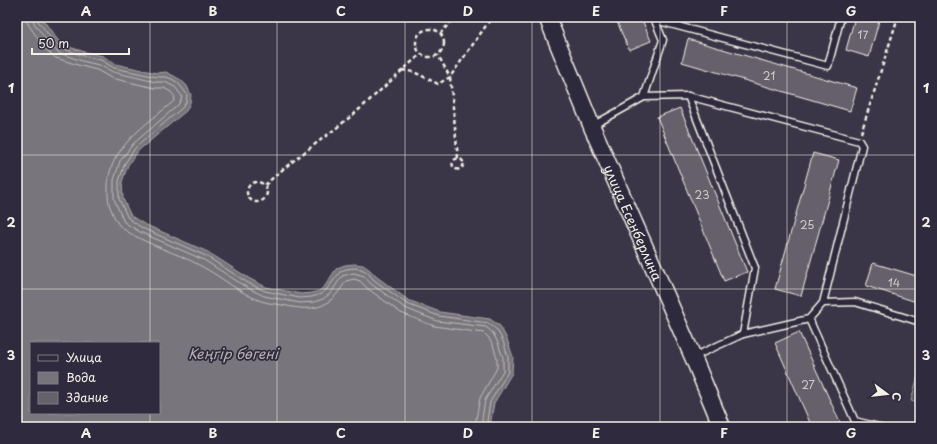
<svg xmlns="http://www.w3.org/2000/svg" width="937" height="444" font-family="'Playpen Sans',sans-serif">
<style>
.green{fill:#534e5c;stroke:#a4a0a2}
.water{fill:#78747b;stroke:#aaa6a7;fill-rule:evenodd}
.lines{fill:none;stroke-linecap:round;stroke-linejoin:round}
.shore{stroke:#c2bfbc;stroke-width:1}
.building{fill:#65616c;stroke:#f4f1e8}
.service-casing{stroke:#f4f1e8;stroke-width:9}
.tertiary-casing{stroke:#f4f1e8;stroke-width:19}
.path{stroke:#f4f1e8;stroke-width:2.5;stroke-dasharray:4 3;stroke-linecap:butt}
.service{stroke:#2f2a3d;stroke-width:6}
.tertiary{stroke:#2f2a3d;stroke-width:16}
.grid{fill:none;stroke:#f4f1e8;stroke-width:1;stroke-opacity:0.55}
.labels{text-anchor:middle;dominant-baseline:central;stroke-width:3.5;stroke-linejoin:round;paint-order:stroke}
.number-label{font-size:11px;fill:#d0cdc9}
.street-label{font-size:13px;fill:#f4f1e8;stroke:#2f2a3d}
.water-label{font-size:14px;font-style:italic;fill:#b6b2b2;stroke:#2f2a3d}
.neatline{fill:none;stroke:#f4f1e8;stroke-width:1.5}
.grid-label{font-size:13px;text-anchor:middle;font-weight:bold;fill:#f4f1e8}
</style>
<rect width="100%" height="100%" fill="#3b3647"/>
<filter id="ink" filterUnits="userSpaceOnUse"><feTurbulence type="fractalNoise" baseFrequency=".025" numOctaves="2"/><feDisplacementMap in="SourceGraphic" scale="8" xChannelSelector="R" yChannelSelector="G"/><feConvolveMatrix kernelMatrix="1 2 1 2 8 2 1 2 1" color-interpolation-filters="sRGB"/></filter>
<g filter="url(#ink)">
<polygon class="green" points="920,368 920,403 911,401"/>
<path class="water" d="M 17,17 L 41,17 L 57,39 L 63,45 L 85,52 L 103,56 L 115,64 L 157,73 L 166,72 L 174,76 L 181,80 L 187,86 L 191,95 L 190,103 L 186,111 L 139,150 L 128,165 L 122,182 L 123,199 L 131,216 L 144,224 L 208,252 L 250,279 L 266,287 L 301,294 L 311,293 L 319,291 L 325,286 L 334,272 L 337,268 L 345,265 L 354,264 L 363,265 L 369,269 L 377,277 L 408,300 L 440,312 L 490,319 L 500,326 L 507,339 L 513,357 L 512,373 L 494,403 L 491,420 L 493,427 L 17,427 ZM 31,343 L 159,343 L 159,413 L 31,413 Z"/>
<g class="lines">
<g class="shore">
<path d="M 27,17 L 27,22 L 30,27 L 45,49 L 56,58 L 81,66 L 97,70 L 111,78 L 155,88 L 164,88 L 171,92 L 175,97 L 174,101 C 146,125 106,149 108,190 C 108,196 108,201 110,207 C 113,214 116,223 122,228 C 146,245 176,252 201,266 C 222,277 239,293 261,301 C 267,303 275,304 282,305 C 292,307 301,309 312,308 C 329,306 337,295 346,281 L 354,279 L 360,281 L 367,288 L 401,313 L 434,326 L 484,333 L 488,337 L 493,345 L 497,359 L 497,368 L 480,398 L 476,419 L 477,427"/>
<polyline points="33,17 34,23 49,44 59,53 82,61 99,65 113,72 156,82 165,82 175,87 182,96 181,100 178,105 133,144 120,161 114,180 114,199 124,222 140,232 204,260 246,287 264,296 300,303 314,302 323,299 331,293 342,276 354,273 364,276 371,284 405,308 437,321 486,327 493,333 498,343 503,358 503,371 485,400 482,419 484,427"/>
<polyline points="38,17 38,21 54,42 62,48 84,56 101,60 114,68 157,77 166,77 172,79 178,83 183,89 187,95 186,102 182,108 136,147 125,163 119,181 119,199 128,218 142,228 206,256 248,283 265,291 300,298 312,297 321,294 327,289 340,272 346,269 354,268 361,269 367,272 374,280 407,304 439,316 488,323 497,330 503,341 508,357 508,372 490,402 487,420 489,427"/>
</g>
</g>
<g class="building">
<polygon points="615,17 641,17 651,41 629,50"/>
<polygon points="855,17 880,17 869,57 846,50"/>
<polygon points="688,39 857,88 850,111 682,62"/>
<polygon points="680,108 747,272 724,281 657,117"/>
<polygon points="813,153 839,160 801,296 775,289"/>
<polygon points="873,263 920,277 920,303 866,286"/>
<polygon points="799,332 842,427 812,427 775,343"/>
</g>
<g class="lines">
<g class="service-casing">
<g id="service">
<polyline points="655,20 828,66 841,17"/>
<polyline points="688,96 859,141 862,146 823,303"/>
<polyline points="644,97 688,96 755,268 743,334 693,357"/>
<polyline points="592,126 644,97 663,40 654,18"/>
<polyline points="809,319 855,421 879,427"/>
<polyline points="743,334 809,319 823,303 855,302 920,322"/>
</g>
</g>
<g class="tertiary-casing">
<g id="tertiary">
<path id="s1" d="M 547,17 L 592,127 L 693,357 L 722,427"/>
</g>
</g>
<g class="path">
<circle cx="430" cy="43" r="14"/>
<polyline points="440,34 455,17"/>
<polyline points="402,70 414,72 438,84 450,77 438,55"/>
<polyline points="861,133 898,17"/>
<polyline points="458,158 450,77 492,17"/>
<circle cx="458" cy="164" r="5.5"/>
<circle cx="257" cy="192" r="10"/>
<path d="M 265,185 C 295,157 331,134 362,107 C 382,89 401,71 421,54"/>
</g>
<use href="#service" class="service"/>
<use href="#tertiary" class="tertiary"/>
</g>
</g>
<path class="grid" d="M 150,17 L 150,343M 277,17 L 277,427M 405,17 L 405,427M 532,17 L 532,427M 660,17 L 660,427M 787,17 L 787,427M 17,155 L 920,155M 17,289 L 920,289M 150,413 L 150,427"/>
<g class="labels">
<g class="number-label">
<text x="863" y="34">17</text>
<text x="769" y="75">21</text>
<text x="702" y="194">23</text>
<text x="807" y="224">25</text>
<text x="894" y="282">14</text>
<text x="808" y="384">27</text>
</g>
<g class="street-label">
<text stroke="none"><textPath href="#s1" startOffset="223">улица Есенберлина</textPath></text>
</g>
<g class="water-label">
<text x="233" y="353">Кеңгір бөгені</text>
</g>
</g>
<rect width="937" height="444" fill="none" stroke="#2f2a3d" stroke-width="44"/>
<rect x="30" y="342" width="130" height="72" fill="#2f2a3d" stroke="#7e7a81"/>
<rect x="38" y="355" width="20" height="6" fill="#2f2a3d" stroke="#7e7a81"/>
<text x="66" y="362" font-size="12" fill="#f4f1e8">Улица</text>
<rect x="38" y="372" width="20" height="12" fill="#78747b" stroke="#7e7a81"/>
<text x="66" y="382" font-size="12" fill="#f4f1e8">Вода</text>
<rect x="38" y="392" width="20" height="12" fill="#65616c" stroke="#7e7a81"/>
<text x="66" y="402" font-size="12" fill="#f4f1e8">Здание</text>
<g transform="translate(887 394) rotate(105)" stroke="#2f2a3d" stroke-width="3" paint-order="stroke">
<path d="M0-3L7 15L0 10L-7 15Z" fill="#f4f1e8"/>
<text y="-6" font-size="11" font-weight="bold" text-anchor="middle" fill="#f4f1e8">С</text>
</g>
<path d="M32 48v6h97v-6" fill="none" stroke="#f4f1e8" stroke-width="2"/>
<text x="38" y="48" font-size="12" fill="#f4f1e8" stroke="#2f2a3d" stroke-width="3" paint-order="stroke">50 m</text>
<rect x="22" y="22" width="893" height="400" class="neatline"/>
<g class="grid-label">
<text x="86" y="16">A</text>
<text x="213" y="16">B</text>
<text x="341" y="16">C</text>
<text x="468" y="16">D</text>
<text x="596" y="16">E</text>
<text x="724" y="16">F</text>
<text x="851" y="16">G</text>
<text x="11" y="93">1</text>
<text x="926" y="93">1</text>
<text x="11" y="227">2</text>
<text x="926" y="227">2</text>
<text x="11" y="360">3</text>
<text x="926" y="360">3</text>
<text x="86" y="438">A</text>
<text x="213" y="438">B</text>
<text x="341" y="438">C</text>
<text x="468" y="438">D</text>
<text x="596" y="438">E</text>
<text x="724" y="438">F</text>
<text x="851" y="438">G</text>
</g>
</svg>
